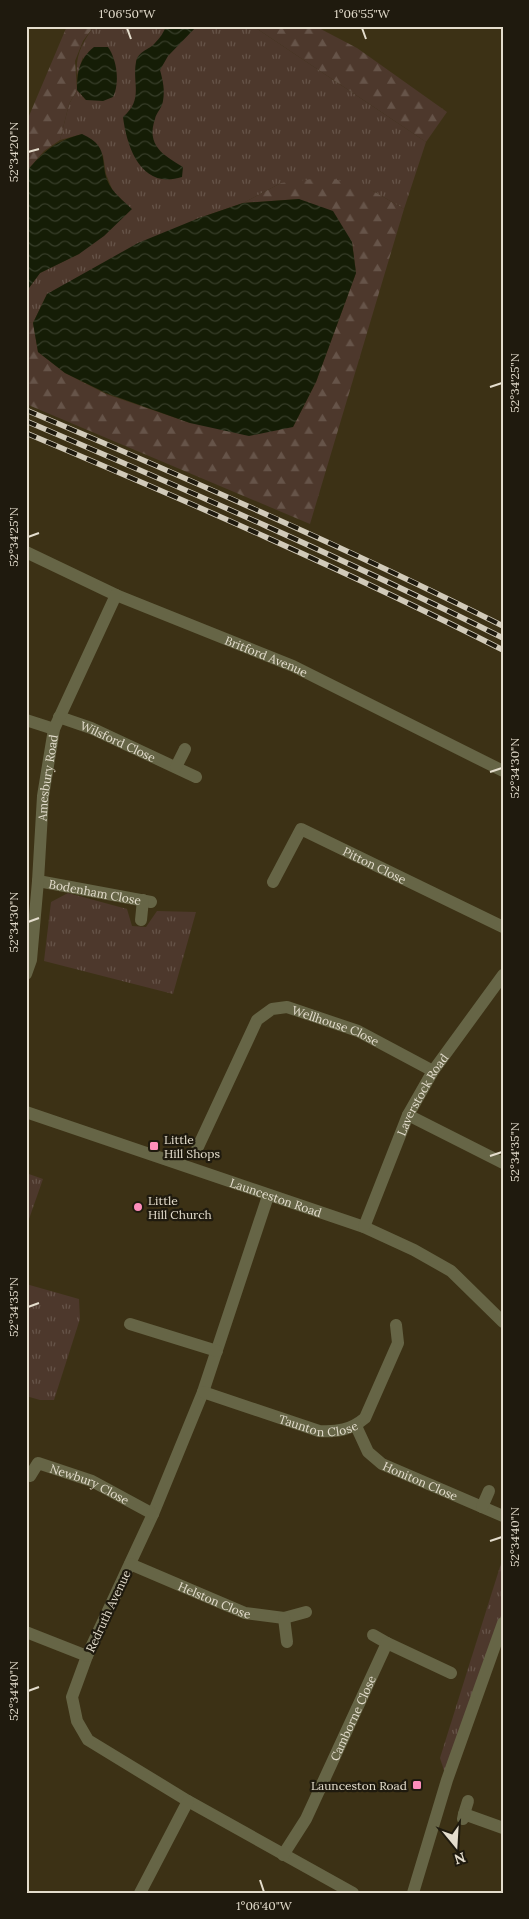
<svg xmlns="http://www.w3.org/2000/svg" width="529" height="1919" font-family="Lora,serif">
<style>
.grass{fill:url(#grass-tufts)}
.forest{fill:url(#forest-firs)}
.water{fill:url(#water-waves)}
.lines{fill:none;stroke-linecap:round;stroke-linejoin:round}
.minor{stroke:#666546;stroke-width:12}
.rail-casing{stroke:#d1cab9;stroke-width:5.5}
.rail{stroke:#1f1a0e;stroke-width:4;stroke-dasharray:11;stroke-linecap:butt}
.ticks{fill:none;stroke:#e4ddcd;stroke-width:2}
.poi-dot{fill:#fe8ebb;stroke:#1f1a0e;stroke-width:2}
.labels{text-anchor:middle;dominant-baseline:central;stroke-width:4.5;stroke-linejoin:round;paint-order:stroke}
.street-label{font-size:12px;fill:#e4ddcd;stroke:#1f1a0e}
.poi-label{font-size:12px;fill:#e4ddcd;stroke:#1f1a0e;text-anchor:start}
.neatline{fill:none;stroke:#e4ddcd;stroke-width:2}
.ticks-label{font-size:12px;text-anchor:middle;fill:#e4ddcd}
</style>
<defs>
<pattern id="grass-tufts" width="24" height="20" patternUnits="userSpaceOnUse" patternTransform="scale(1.25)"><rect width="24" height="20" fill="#4d382c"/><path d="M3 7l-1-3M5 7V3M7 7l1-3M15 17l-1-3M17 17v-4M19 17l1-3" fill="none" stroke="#665449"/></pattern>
<pattern id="forest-firs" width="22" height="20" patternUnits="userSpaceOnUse" patternTransform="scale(1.25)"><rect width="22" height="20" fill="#4d382c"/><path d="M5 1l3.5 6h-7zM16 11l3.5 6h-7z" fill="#665449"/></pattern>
<pattern id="water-waves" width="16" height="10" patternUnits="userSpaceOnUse" patternTransform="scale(1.25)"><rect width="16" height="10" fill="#151d06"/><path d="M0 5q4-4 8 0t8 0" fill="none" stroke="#373d29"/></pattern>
</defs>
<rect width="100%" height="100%" fill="#3c3115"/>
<g class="grass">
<path d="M 94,26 L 253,26 L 426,142 L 404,209 L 373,191 L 281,183 L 243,203 L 199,218 L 47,294 L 33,323 L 26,322 L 26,292 L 40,273 L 79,254 L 112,189 L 106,174 L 103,155 L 82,134 L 60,140 L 69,104 L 77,90 L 86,100 L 83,57 L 77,75 C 75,55 83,42 94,26 Z"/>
<polygon points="68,893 127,909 132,926 146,927 157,911 196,912 173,994 44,961 51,902"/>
<polygon points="26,1173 43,1179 29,1219 26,1218"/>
<polygon points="26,1284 79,1299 80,1319 54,1400 40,1400 26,1396"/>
<polygon points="503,1557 503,1623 447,1780 440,1758"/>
</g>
<g class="forest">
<polygon points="67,26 94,26 83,41 75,61 77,90 69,104 60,140 44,151 26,172 26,123"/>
<polygon points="253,26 315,26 357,48 447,112 426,142"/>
<polygon points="328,177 373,191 404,209 310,524 26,404 26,322 33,323 38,352 65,373 106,394 190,423 293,427 316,382 356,273 352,242 299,199 243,203 281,183"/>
</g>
<g class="water">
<path d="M 166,26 L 197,26 L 168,56 L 160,70 C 163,81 165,90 163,101 C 162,108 156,113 155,119 C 146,145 163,155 183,167 L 182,177 C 142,190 127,149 123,117 C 144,99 132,84 136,62 C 138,51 149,50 155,43 C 160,38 164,32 166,26 Z"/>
<path d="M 94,47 L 108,47 C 117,60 120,83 113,97 L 103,101 L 86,100 L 77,90 C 77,72 79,59 94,47 Z"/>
<path d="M 82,134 C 114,148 96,166 112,189 C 117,196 126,203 132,209 L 104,236 L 79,254 L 40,273 L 26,292 L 26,172 C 45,150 54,142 82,134 Z"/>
<polygon points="299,199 333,211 352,242 356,273 316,382 293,427 249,436 190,423 106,393 65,373 38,352 33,323 47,294 138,243 199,218 243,203"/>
</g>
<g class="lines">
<g class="minor">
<path id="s1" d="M 26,552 L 116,595 L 293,666 L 503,771"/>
<path id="s2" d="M 59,717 L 91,728 L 196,777"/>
<polyline points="26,720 54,729"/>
<polyline points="176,767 185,749"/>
<path id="s3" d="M 38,881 L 151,902"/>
<path id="s4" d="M 273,882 L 301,829 L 503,927"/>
<polyline points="141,920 143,900"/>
<path id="s5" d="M 26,974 L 31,960 L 38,881 L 43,796 L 54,729 L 116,595"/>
<path id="s6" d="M 26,1112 L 364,1227 L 414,1250 L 451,1271 L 503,1322"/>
<polyline points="408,1115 503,1163"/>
<path id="s7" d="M 197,1149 L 257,1020 L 272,1009 L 287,1007 L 358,1031 L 433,1071"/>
<polyline points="268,1196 203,1392 153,1514 87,1656 72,1697 77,1721 88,1740 188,1801 353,1893"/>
<path id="s8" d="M 364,1227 L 408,1115 L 433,1071 L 503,975"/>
<polyline points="130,1324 217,1351"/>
<path id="s9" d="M 203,1392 L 319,1431 C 337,1432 351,1430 365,1418 L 398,1343 L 396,1325"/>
<path id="s10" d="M 356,1426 L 368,1452 L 382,1464 L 503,1516"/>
<path id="s11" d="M 30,1476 L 38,1463 L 92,1481 L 153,1514"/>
<polyline points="482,1507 489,1491"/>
<path id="s12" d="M 130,1564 L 245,1613 L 284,1618 L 306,1612"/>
<polyline points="284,1618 287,1642"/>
<polyline points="26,1632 87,1656"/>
<polyline points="373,1635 387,1643"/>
<polyline points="464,1814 468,1801"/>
<polyline points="463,1819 464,1814 503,1828"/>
<path id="s13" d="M 283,1855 L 306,1819 L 387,1643 L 451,1673"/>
<polyline points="140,1893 188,1801"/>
<polyline points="413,1893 447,1780 503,1623"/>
</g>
<g class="rail-casing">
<g id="rail">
<path d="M 26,410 C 187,478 347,548 503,626"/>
<path d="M 26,421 C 187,490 347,560 503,638"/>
<path d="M 26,433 C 187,501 347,571 503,650"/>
</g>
</g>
<use href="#rail" class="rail"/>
</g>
<path class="ticks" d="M 127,28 L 131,39M 362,28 L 366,39M 28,152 L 39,149M 490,387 L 502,383M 28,537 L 39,533M 490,772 L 502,768M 28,922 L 39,918M 490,1156 L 502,1152M 28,1307 L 39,1303M 490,1541 L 502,1537M 28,1691 L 39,1687M 260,1880 L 264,1892"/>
<g class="poi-dot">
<rect x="149" y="1141" width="10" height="10" rx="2.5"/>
<circle cx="138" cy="1207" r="5"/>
<rect x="412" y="1780" width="10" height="10" rx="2.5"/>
</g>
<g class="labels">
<g class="street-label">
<text stroke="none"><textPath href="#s1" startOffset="262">Britford Avenue</textPath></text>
<text stroke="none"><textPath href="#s2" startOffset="64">Wilsford Close</textPath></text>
<text stroke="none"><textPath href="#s5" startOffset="198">Amesbury Road</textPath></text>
<text stroke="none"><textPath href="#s4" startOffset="142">Pitton Close</textPath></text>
<text stroke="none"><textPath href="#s3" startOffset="58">Bodenham Close</textPath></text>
<text stroke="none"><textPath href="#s7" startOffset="228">Wellhouse Close</textPath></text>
<text stroke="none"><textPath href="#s8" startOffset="145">Laverstock Road</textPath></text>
<text stroke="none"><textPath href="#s6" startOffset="264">Launceston Road</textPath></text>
<text stroke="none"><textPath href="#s9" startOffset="121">Taunton Close</textPath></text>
<text stroke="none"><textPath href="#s10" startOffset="89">Honiton Close</textPath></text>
<text stroke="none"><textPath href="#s11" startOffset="71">Newbury Close</textPath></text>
<text stroke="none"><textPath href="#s12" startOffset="92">Helston Close</textPath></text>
<text transform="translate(108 1611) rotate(-65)">Redruth Avenue</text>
<text stroke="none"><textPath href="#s13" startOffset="154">Camborne Close</textPath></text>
</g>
<g class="poi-label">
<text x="164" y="1139">Little<tspan x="164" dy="14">Hill Shops</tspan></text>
<text x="148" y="1200">Little<tspan x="148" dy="14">Hill Church</tspan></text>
<text x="407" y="1785" text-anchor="end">Launceston Road</text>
</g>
</g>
<rect width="529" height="1919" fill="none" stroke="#1f1a0e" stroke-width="55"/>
<g transform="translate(456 1846) rotate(162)" stroke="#1f1a0e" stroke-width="4" paint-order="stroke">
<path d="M0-4L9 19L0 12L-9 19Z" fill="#e4ddcd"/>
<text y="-8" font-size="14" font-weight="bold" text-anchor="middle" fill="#e4ddcd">N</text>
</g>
<rect x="28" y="28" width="474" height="1864" class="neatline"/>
<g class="ticks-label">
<text x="127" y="18">1°06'50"W</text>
<text x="362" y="18">1°06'55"W</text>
<text transform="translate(14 152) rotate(-90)" y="4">52°34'20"N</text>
<text transform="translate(515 383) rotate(-90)" y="4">52°34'25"N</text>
<text transform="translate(14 537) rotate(-90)" y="4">52°34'25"N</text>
<text transform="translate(515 768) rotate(-90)" y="4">52°34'30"N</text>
<text transform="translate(14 922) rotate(-90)" y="4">52°34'30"N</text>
<text transform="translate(515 1152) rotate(-90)" y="4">52°34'35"N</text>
<text transform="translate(14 1307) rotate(-90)" y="4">52°34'35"N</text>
<text transform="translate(515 1537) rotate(-90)" y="4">52°34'40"N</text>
<text transform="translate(14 1691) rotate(-90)" y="4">52°34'40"N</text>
<text x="264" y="1910">1°06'40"W</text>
</g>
</svg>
